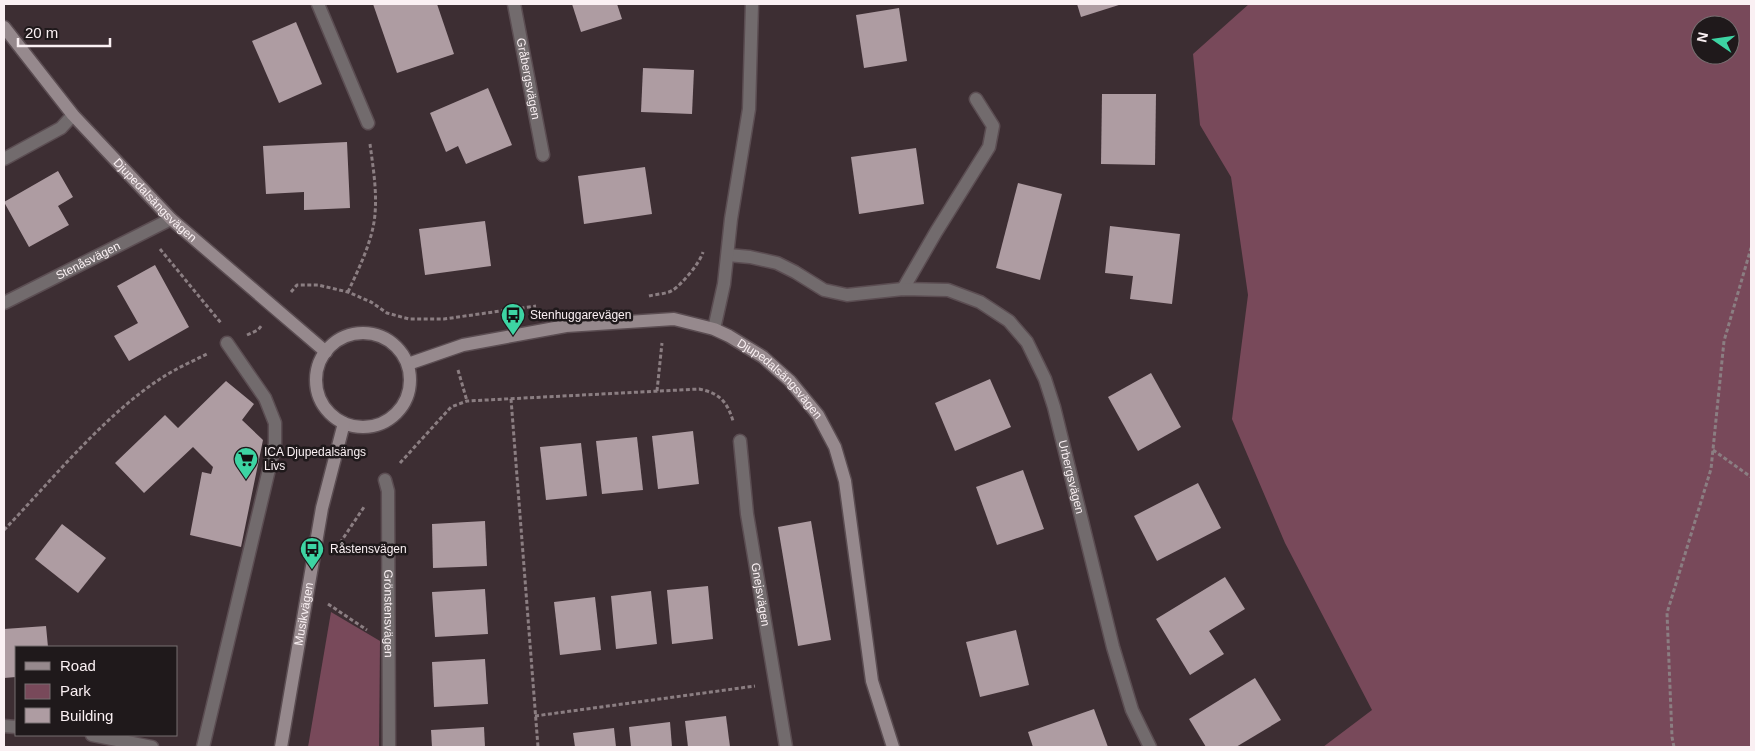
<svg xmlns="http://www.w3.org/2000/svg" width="1755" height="751" font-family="Helvetica,sans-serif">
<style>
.green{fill:#78495a;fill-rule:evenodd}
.building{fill:#ae9ca2}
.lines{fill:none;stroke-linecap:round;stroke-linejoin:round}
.lane-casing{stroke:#5b4d52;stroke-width:15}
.street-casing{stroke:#5b4d52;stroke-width:15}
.secondary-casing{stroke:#5b4d52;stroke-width:15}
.path{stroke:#8b7e82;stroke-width:3;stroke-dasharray:4 2.5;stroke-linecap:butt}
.lane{stroke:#726b6d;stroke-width:12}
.street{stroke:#726b6d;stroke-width:12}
.secondary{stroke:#96898d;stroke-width:12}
.labels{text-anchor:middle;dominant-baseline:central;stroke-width:5;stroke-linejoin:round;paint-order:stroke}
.street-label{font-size:12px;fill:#faf0f3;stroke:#1f191b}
.poi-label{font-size:12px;fill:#faf0f3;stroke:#1f191b;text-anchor:start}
</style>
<rect width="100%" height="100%" fill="#3d2e33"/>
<g class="green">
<path d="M 1249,4 L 1751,4 L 1751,747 L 1323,747 L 1372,710 L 1285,543 L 1232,419 L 1248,295 L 1231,177 L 1200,125 L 1193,54 ZM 1700,25 L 1730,25 L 1730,55 L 1700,55 Z"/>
<polygon points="331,612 380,641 379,747 308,747"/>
</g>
<g class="building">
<polygon points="373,4 437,4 454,54 397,73"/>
<polygon points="572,4 617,4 622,19 581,32"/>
<polygon points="1077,4 1122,4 1081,17"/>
<polygon points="899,8 907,61 864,68 856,15"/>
<polygon points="296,22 322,84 279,103 252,41"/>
<polygon points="643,68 694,70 692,114 641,112"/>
<polygon points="488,88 512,145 466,164 458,146 446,152 430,113"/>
<polygon points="1102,94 1156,94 1155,165 1101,164"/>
<polygon points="347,142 350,208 304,210 304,192 266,194 263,146"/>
<polygon points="916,148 924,204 859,214 851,157"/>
<polygon points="645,167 652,214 584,224 578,176"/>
<polygon points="58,171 73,197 58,206 69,225 29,247 4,202"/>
<polygon points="1018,183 1062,194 1040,280 996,268"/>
<polygon points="485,221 491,266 425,275 419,229"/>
<polygon points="1110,226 1180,234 1172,304 1130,299 1133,276 1105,273"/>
<polygon points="155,265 189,327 129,361 114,336 138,323 117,286"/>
<polygon points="1151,373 1181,427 1138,451 1108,397"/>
<polygon points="990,379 1011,427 955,451 935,403"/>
<polygon points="226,381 254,404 242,420 263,440 241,547 190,535 202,472 211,474 213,467 193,447 144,493 115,463 165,415 178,428"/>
<polygon points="693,431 699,484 658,489 652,436"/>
<polygon points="637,437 643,490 602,494 596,441"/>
<polygon points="581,443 587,496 546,500 540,447"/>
<polygon points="1023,470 1044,529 997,545 976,487"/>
<polygon points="1198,483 1221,528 1157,561 1134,516"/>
<polygon points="485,521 487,566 433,568 432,524"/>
<polygon points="811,521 831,640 798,646 778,527"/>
<polygon points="62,524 106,558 78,593 35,559"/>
<polygon points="1225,577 1245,609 1209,631 1224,654 1190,675 1156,619"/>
<polygon points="708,586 713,639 672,644 667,590"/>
<polygon points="485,589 488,634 435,637 432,592"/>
<polygon points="651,591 657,644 616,649 611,596"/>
<polygon points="595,597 601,650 560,655 554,602"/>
<polygon points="46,626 48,647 16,647 16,677 4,678 4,629"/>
<polygon points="1016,630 1029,685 980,697 966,642"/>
<polygon points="485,659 488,704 434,707 432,662"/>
<polygon points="1255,678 1281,720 1236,747 1206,747 1189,719"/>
<polygon points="1094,709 1108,747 1033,747 1028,732"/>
<polygon points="726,716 730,747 688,747 685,721"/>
<polygon points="670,722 672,747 631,747 629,727"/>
<polygon points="484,727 485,747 432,747 431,730"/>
<polygon points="614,728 616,747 575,747 573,733"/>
</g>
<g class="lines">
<g class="lane-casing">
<g id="lane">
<path id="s1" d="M 514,4 L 543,155"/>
<polyline points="4,159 61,128 73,115"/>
<polyline points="903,289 936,232 989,147 993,126 976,99"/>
<polyline points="203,747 275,444 275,423 265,398 227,343"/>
</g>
</g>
<g class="street-casing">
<g id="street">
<polyline points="318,4 368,123"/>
<path id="s2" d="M 728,255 L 750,257 L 777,263 L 795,272 L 824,290 L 847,295 L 903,289 L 948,290 L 980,302 L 1009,321 L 1027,342 L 1045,379 L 1054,407 L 1113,647 L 1132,710 L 1150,747"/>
<path id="s3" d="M 4,303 L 171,219"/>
<polyline points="714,329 724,284 731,219 749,109 752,4"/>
<path id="s4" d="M 740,441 L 747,514 L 786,747"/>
<path id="s5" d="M 385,480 L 388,491 L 389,747"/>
<polyline points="4,726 16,727"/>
<polyline points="92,735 152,747"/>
</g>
</g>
<g class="secondary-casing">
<g id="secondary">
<path id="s6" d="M 4,27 L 73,115 L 171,219 L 326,352"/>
<circle cx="363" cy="380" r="47"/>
<path id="s7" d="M 408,364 L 463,345 L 566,326 L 674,319 L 714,329 L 729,336 L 763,357 L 790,381 L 818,415 L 835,447 L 845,481 L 872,681 L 893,747"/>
<path id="s8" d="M 281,747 L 322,508 L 344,423"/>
</g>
</g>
<g class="path">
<polyline points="160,249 221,323"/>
<polyline points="291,292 297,285 318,285 348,292 371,302 387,313 409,319 444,319 536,306"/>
<path d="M 348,292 C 359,268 373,240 375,214 C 377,190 373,167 370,144"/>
<path d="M 649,296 C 656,294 667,294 673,290 C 682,284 700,263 703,252"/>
<polyline points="247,335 258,330 262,325"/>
<polyline points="458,370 467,401"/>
<polyline points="657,391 662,343"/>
<polyline points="511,399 538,747"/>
<polyline points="1713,450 1751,477"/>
<path d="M 400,463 L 451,407 L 467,401 L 699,389 C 719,393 727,401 733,421"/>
<path d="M 4,530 C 52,480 105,414 163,377 C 177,368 193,361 207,354"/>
<polyline points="340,543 364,507"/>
<polyline points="328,604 367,630"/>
<polyline points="535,716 755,686"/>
<polyline points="1674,747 1672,737 1667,613 1711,469 1724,341 1751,248"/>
</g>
<use href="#lane" class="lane"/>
<use href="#street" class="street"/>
<use href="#secondary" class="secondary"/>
</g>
<defs>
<g id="bus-pin" transform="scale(1.25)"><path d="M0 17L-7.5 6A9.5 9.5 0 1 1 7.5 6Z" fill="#3dd4a3" stroke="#1f191b"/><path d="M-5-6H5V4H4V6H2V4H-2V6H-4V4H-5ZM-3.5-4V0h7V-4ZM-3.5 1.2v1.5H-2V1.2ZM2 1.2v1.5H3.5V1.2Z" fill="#111"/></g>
<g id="supermarket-pin" transform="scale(1.25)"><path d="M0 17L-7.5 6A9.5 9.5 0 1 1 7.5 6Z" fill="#3dd4a3" stroke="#1f191b"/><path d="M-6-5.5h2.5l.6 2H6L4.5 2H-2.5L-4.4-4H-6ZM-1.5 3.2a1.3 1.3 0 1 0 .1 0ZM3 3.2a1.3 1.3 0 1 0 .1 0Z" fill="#111"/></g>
</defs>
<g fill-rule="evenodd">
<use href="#bus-pin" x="513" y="315"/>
<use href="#supermarket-pin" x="246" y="459"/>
<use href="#bus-pin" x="312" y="549"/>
</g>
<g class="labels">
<g class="street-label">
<text stroke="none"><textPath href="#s1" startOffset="76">Gråbergsvägen</textPath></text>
<text stroke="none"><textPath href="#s6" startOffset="230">Djupedalsängsvägen</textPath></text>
<text stroke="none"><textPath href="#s3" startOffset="94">Stenåsvägen</textPath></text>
<text stroke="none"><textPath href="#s7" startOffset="396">Djupedalsängsvägen</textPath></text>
<text stroke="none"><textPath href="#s2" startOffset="468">Urbergsvägen</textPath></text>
<text stroke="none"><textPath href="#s4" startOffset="155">Gnejsvägen</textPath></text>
<text stroke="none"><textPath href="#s8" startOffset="135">Musikvägen</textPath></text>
<text stroke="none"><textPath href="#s5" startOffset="134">Grönstensvägen</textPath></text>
</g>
<g class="poi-label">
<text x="530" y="315">Stenhuggarevägen</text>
<text x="264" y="452">ICA Djupedalsängs<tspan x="264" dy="14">Livs</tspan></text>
<text x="330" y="549">Råstensvägen</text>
</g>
</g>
<rect width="1755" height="751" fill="none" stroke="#faf0f3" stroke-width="10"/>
<rect x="15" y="646" width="162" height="90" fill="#1f191b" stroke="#776f71"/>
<rect x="25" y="662" width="25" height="8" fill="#96898d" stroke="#776f71"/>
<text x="60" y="671" font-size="15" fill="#faf0f3">Road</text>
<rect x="25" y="684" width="25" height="15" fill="#78495a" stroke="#776f71"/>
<text x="60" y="696" font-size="15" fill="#faf0f3">Park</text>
<rect x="25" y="708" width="25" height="15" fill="#ae9ca2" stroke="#776f71"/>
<text x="60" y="721" font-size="15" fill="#faf0f3">Building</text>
<g transform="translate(1715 40) rotate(283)"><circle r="24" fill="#1f191b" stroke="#776f71"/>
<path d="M0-4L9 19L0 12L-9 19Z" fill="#3dd4a3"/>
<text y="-8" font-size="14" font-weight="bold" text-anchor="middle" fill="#faf0f3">N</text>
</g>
<path d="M18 38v8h92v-8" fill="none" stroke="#faf0f3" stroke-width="2.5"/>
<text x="25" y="38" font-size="15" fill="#faf0f3" stroke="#1f191b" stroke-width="4" paint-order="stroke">20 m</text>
</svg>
